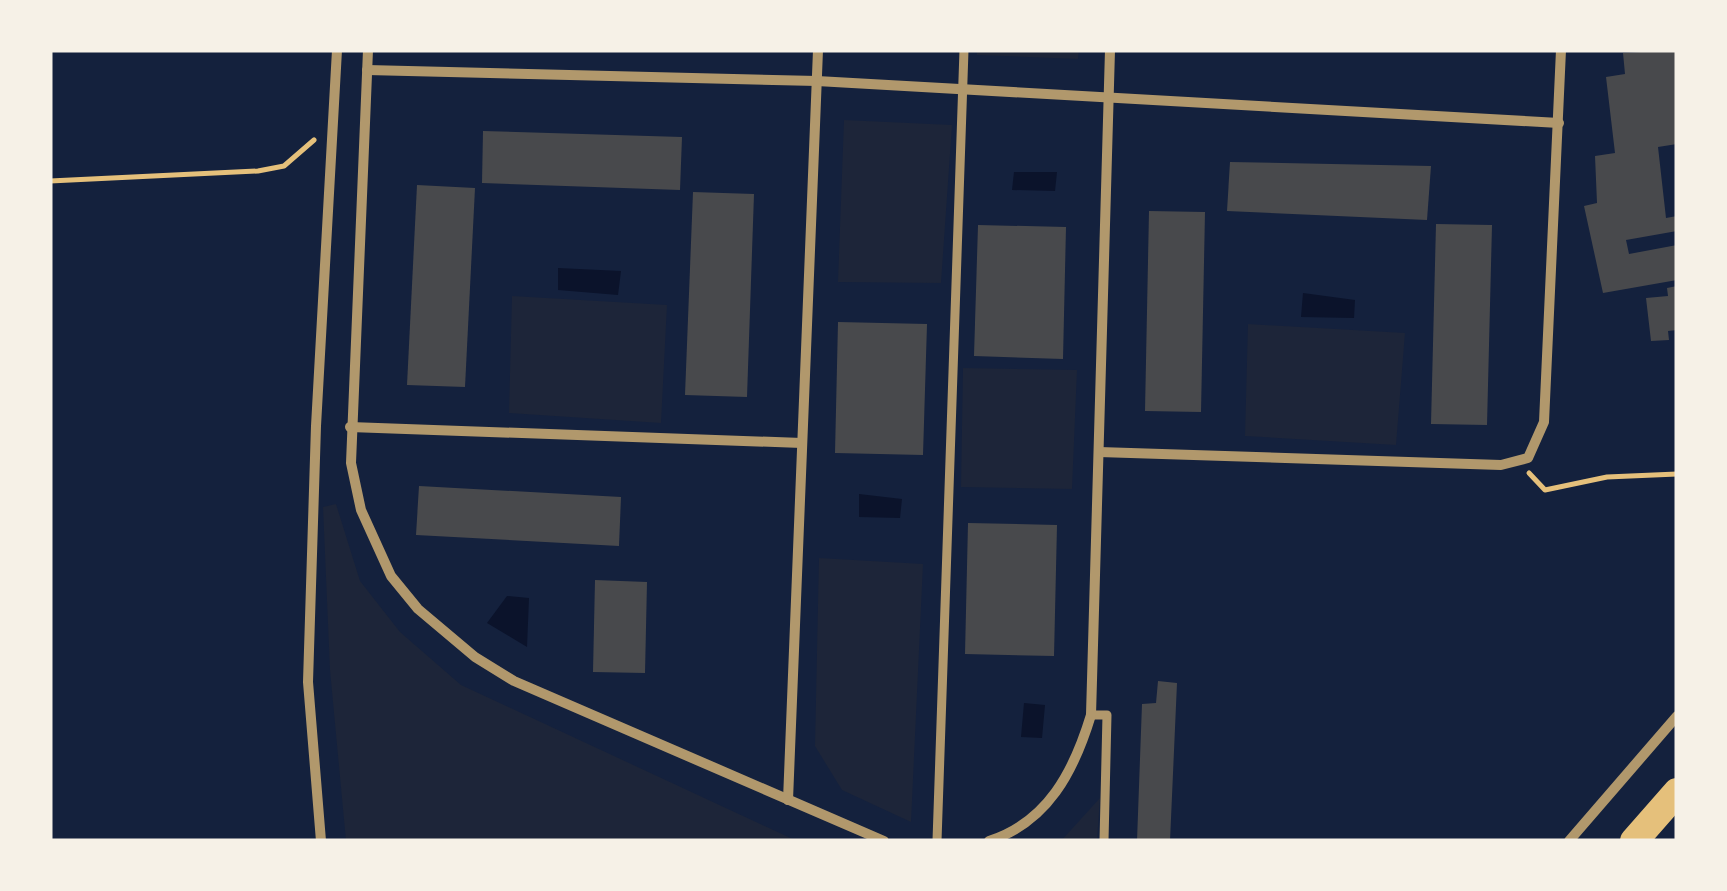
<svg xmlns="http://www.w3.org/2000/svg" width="1727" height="891" font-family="'Fira Sans',sans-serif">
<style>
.green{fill:#1d2539}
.water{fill:#0b132b}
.building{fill:#48494c}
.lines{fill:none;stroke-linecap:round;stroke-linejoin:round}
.path{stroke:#e5c07b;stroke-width:5}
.pedestrian{stroke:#b1986c;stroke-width:9}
.minor{stroke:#b1986c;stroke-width:10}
.motorway{stroke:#e5c07b;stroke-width:28}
</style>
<rect width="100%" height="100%" fill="#14213d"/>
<g class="green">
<polygon points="977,50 1079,50 1078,59 977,55"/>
<polygon points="844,120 952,125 941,283 838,282"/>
<polygon points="512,296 667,305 661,423 509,413"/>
<polygon points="1248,324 1405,333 1396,445 1245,436"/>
<polygon points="963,368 1077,370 1072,489 961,487"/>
<polygon points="336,504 360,581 400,632 461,685 797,841 346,841 330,670 323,507"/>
<polygon points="819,558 923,564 911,822 842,790 815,746"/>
<polygon points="1100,798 1097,841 1060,841 1061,841"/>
</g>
<g class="water">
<polygon points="1014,172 1057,172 1055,191 1012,190"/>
<polygon points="558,268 621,271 618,295 558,290"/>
<polygon points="1303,293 1355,300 1354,318 1301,317"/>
<polygon points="859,494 902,499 900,518 859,517"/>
<polygon points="507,596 529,598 527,647 487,623"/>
<polygon points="1024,703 1045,705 1042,738 1021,737"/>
</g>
<g class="building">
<polygon points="1677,50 1677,144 1658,147 1666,218 1677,216 1677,231 1626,240 1629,254 1677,245 1677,280 1603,293 1584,206 1597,203 1595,156 1615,153 1606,77 1625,74 1623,53"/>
<polygon points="483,131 682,137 680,190 482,183"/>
<polygon points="1230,162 1431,166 1427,220 1227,211"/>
<polygon points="417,185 475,188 465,387 407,385"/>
<polygon points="693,192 754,194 747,397 685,395"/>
<polygon points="1149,211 1205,212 1201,412 1145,411"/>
<polygon points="1436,224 1492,225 1487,425 1431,424"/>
<polygon points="978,225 1066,227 1063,359 974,356"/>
<polygon points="1677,286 1677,330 1668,331 1669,340 1651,341 1646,298 1668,296 1667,288"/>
<polygon points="838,322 927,324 923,455 835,453"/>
<polygon points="419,486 621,497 619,546 416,535"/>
<polygon points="968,523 1057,525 1054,656 965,654"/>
<polygon points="595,580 647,582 645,673 593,672"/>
<polygon points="1158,681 1177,683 1170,841 1137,841 1142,704 1156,703"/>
</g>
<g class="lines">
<g class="path">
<polyline points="50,181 258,171 284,166 314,140"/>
<polyline points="1529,473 1545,490 1607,477 1677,474"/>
</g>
<g class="pedestrian">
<polyline points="1091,715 1107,715 1104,841"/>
<polyline points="937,841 964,50"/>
</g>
<g class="minor">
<polyline points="368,50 351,463 361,510 391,576 418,609 475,657 514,681 884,841"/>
<polyline points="367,70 817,81 1559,123"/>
<polyline points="350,427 802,443"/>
<polyline points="1099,452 1501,465 1528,458 1544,422 1561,50"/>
<polyline points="788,800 818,50"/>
<polyline points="321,841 308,682 316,426 337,50"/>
<path d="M 989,841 C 1048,822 1074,771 1091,715 L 1110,50"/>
<polyline points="1569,841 1677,716"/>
</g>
<polyline class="motorway" points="1634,841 1677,792"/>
</g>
<rect width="1727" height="891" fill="none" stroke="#f6f1e7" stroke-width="105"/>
</svg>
